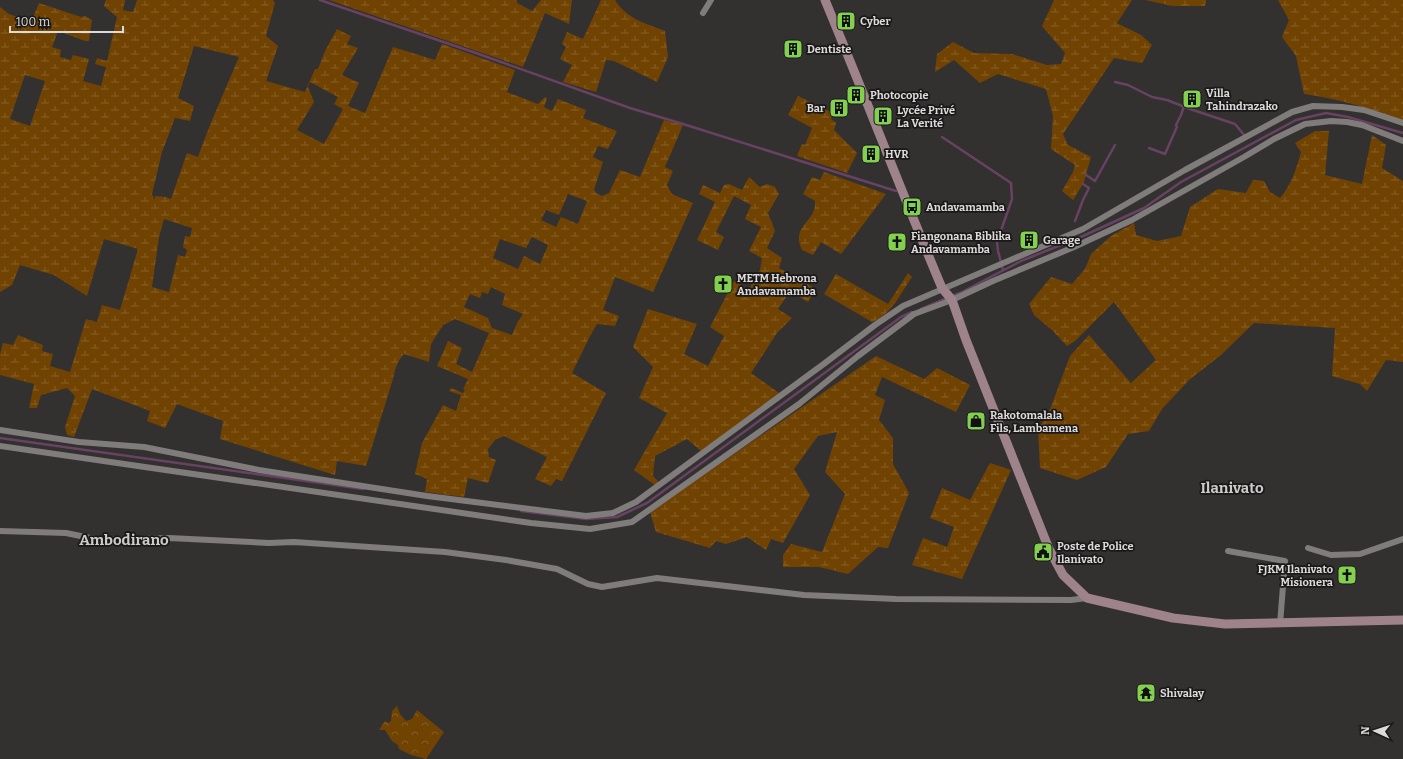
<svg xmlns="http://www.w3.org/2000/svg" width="1403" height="759" font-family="Bitter,serif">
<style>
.forest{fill:url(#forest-crowns)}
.wetland{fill:url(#wetland-marsh);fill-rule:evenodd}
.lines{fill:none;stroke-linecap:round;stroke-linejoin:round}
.stream{stroke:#684262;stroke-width:2.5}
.street{stroke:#7f7c7b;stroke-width:6}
.secondary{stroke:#9e838b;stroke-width:9}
.labels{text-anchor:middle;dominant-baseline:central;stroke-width:3.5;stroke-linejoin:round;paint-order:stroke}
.poi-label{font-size:11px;font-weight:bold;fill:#dddbda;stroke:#1a1818;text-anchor:start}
.district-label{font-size:15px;font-weight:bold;fill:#cecac9;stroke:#1a1818}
</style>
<defs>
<pattern id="forest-crowns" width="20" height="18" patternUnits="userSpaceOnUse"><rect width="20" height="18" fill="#714302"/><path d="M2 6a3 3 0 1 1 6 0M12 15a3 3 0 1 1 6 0" fill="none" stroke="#855e26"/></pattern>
<pattern id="wetland-marsh" width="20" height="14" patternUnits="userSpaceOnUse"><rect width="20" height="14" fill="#714302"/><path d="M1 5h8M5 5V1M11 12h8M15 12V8" fill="none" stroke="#855e26"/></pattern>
</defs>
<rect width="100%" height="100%" fill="#333030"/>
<polygon class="forest" points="397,706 400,714 406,721 412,719 417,710 444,732 426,759 411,755 399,749 398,745 392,741 385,730 379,730 385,721 388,723 391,721 392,711"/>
<g class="wetland">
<path d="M 106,0 L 125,0 L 123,10 L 133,12 L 137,0 L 273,0 L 275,3 L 266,36 L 278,46 L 266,81 L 305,92 L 315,69 L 318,69 L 325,51 L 337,29 L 351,36 L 347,44 L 358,48 L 342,75 L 359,83 L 348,106 L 365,113 L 393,47 L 435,60 L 442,44 L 515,70 L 507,92 L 538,104 L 545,97 L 547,98 L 544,107 L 552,111 L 558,99 L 586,110 L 583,118 L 617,131 L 608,149 L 598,146 L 593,157 L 603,162 L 594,190 L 596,193 L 602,196 L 609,193 L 620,170 L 640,177 L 664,120 L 683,125 L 665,167 L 673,171 L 667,185 L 672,194 L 693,203 L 653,292 L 615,277 L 603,310 L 619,316 L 615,326 L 597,324 L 590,336 L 572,373 L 606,393 L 562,481 L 556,479 L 551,486 L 535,479 L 547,457 L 504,436 L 495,440 L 488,449 L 489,457 L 496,460 L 488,483 L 468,478 L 464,497 L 425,492 L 427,479 L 415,474 L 422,443 L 443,405 L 456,411 L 461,395 L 449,391 L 451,388 L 463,393 L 465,390 L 463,389 L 468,379 L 437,366 L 448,341 L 462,348 L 456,364 L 472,372 L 489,333 L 455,319 L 443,325 L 431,344 L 429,362 L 404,354 C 397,361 395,370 393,379 L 366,466 L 337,461 L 335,475 L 220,439 L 223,421 L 177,404 L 165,428 L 147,421 L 150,411 L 92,389 L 74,437 L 67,435 L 65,427 L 75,396 L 67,388 L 41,395 L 37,408 L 29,408 L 34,384 L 0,375 L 0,354 L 3,343 L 13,345 L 18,335 L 43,345 L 42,351 L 53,354 L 50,366 L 70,372 L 86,319 L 97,322 L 102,305 L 120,310 L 138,249 L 104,239 L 87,296 L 54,275 L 20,265 L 12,285 L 0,292 L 0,7 L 9,14 L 31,22 L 39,3 L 81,17 L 85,16 L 92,20 L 89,41 L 85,41 L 58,31 L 52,47 L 61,50 L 60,57 L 71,60 L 73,55 L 89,59 L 83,81 L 101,86 L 106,67 L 95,64 L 97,58 L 107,61 L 117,17 L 104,6 ZM 194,46 L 239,57 C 225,90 210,123 198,157 L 187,153 L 171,199 L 166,197 L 155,196 L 155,200 L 152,194 L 162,152 L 175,118 L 190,121 L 194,106 L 178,98 ZM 25,75 L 45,81 L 30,126 L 10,119 ZM 310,82 L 338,97 L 334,104 L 343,109 L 324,144 L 297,130 L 314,102 L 308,87 ZM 568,194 L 587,201 L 578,224 L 561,217 L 556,227 L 541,220 L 546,210 L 559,215 ZM 164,219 L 192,228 L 190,237 L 185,236 L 183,247 L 187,250 L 185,257 L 178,255 L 169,292 L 152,287 L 159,237 ZM 532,237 L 548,245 L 540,264 L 524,256 L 518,269 L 493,258 L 500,239 L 526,248 ZM 491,287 L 505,294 L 502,305 L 523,314 L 517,323 L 512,335 L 492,328 L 488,318 L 464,307 L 470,294 L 480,298 L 482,292 L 488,294 Z"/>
<polygon points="329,0 517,0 517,3 532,11 541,0 572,0 569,24 545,13 523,67"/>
<path d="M 601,0 L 615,0 C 627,19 645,23 665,31 L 668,57 L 657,82 L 614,61 L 606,60 L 596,92 L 563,82 L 572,65 L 560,59 L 566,47 L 562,44 L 567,32 L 583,39 Z"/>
<polygon points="1054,0 1132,0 1117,23 1141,35 1152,45 1142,63 1114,58 1063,134 1068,145 1091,157 1084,182 1073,200 1062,191 1073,172 1075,165 1051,149 1053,116 1046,89 998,74 980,83 954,60 935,72 937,54 953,42 974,53 1012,54 1047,65 1061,64 1065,53 1042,26"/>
<polygon points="1145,0 1206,0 1205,6 1173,6"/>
<path d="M 1278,0 L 1403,0 L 1403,121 C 1371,108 1338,99 1304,94 L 1296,56 L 1282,37 L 1289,20 Z"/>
<polygon points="798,96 833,113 831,119 836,123 834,130 857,153 847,173 797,156 802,144 805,145 812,128 788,115"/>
<path d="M 1315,131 L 1329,131 L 1325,175 L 1362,184 L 1372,135 L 1386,145 L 1382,168 L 1403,181 L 1403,362 L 1386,360 L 1367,391 L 1360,384 L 1332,376 L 1335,328 L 1254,323 L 1221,355 L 1189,380 L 1162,409 L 1149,431 L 1128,434 L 1106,467 L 1077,480 L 1040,468 L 1038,429 L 1049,412 L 1070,356 L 1089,335 L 1131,383 L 1156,360 L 1114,302 L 1075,341 L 1067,346 L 1053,331 L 1034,315 L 1029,304 L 1051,277 L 1072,284 L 1085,269 L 1091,254 L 1111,236 L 1134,223 L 1136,235 L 1157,241 L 1181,236 L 1190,207 L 1218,189 L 1246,193 L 1253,180 L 1264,181 L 1270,192 L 1280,198 C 1292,184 1296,169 1301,152 L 1295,143 Z"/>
<path d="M 824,172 L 886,194 L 841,254 L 821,242 L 813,255 L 802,250 C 790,225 817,222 815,201 L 803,194 L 812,177 L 820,180 Z"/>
<polygon points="749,177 760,187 767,184 775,187 779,194 768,213 775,231 767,248 782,258 779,268 816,289 808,302 790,291 778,309 792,318 777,333 751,373 779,393 701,451 687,439 655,456 653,476 659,482 655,485 634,470 667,413 639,398 653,367 633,347 648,309 697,324 684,354 708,366 724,336 710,327 734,281 749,289 760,270 762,258 749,251 761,227 745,219 751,205 734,196 716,232 724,237 718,250 697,240 715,202 699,194 703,185 720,193 724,185 729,184 742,190"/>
<path d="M 908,273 L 912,277 C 901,293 891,315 872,322 L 824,294 L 836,274 L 888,304 Z"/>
<polygon points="876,356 924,379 937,368 970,385 956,412 882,377 875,395 885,400 879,420 893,438 893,464 909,493 888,548 878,547 848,574 819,567 783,567 783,555 791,544 822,552 845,494 825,472 837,432 818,436 794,469 810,495 783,543 771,539 766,550 747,537 726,544 716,541 710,548 656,532 650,512"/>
<polygon points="990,463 1011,470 962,579 912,565 923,538 947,547 954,527 930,518 942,488 970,500"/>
</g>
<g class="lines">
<g class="stream">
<polyline points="320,0 473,52 630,108 683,124 896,191"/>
<polyline points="1115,82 1128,85 1152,97 1167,100 1190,109 1235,124 1245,136"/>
<polyline points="942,137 1011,183 1012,199 997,242 998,251 1003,270"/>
<polyline points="1149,148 1165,154 1176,129 1177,127 1176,125 1181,115 1184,106"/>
<polyline points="1086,175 1095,181 1115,145"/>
<polyline points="1075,221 1083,200 1089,188 1083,184"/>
<polyline points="952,296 960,293 1021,261 1083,236 1144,208 1181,182 1296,120 1326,113 1348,117 1403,133"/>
<polyline points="921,309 947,298"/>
<polyline points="0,438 363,489"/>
<polyline points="521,511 586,519 617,517 647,503 901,317 912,312"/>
</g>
<g class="street">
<polyline points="703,13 711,0"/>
<polyline points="0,430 79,442 144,447 259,470 427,496 586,516 613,513 636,502 825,363 875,325 903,306 1083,229 1185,170 1292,112 1313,106 1342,107 1364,110 1403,123"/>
<polyline points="0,446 531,523 590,529 632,522 799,404 858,356 914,314 952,300 993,281 1074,247 1132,220 1244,157 1274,139 1305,124 1331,121 1347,122 1362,125 1403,141"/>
<polyline points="0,531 66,533 100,540 169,538 269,543 294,542 445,552 506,560 557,569 588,584 602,587 657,578 804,595 896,599 1071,600 1087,598"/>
<polyline points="1308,548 1331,555 1360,554 1403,539"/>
<polyline points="1228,551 1285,561 1280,624"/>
</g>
<path class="secondary" d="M 825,0 C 865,96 902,193 942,288 L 952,300 L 966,340 L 1049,549 L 1063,575 L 1087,598 L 1173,618 L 1225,624 L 1403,620"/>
</g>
<defs>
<g id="building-square" transform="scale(1)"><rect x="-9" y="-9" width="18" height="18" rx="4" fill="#83d04e" stroke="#1a1818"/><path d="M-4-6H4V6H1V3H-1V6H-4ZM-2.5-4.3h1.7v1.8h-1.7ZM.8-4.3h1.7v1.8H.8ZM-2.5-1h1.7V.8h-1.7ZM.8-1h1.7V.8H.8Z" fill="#111"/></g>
<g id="bus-square" transform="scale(1)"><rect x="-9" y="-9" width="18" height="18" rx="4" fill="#83d04e" stroke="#1a1818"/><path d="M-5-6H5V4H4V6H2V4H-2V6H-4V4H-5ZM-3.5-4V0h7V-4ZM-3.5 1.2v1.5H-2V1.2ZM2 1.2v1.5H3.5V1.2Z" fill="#111"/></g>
<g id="church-square" transform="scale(1)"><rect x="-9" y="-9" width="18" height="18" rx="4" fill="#83d04e" stroke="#1a1818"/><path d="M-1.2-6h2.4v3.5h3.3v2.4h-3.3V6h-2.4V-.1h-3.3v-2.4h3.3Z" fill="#111"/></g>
<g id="shop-square" transform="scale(1)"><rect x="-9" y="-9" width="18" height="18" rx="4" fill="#83d04e" stroke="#1a1818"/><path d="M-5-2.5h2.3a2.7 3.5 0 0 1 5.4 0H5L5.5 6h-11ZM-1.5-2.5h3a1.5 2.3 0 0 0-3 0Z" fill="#111"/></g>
<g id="civic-square" transform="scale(1)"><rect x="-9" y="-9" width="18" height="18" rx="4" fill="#83d04e" stroke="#1a1818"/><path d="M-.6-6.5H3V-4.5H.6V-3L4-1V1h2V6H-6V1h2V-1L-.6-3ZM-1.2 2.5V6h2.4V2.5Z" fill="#111"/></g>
<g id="temple-square" transform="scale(1)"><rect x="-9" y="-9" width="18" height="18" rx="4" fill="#83d04e" stroke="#1a1818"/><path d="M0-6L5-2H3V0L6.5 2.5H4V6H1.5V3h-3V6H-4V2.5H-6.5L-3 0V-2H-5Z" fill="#111"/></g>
</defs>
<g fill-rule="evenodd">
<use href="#building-square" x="846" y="21"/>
<use href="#building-square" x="793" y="49"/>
<use href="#building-square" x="856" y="95"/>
<use href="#building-square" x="1192" y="99"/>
<use href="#building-square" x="839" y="108"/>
<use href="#building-square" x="883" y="116"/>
<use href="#building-square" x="871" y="154"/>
<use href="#bus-square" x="912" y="207"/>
<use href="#building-square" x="1029" y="240"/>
<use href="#church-square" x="897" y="242"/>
<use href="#church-square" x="723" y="284"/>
<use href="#shop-square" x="976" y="421"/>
<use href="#civic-square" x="1043" y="552"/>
<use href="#church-square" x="1347" y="575"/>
<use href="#temple-square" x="1146" y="693"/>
</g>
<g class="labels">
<g class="poi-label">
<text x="860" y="21">Cyber</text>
<text x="807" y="49">Dentiste</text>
<text x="1206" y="93">Villa<tspan x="1206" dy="13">Tahindrazako</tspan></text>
<text x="870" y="95">Photocopie</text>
<text x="825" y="108" text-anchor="end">Bar</text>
<text x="897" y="110">Lycée Privé<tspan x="897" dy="13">La Verité</tspan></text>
<text x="885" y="154">HVR</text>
<text x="926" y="207">Andavamamba</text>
<text x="911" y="236">Fiangonana Biblika<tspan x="911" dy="13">Andavamamba</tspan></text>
<text x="1043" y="240">Garage</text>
<text x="737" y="278">METM Hebrona<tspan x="737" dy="13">Andavamamba</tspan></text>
<text x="990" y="415">Rakotomalala<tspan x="990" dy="13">Fils, Lambamena</tspan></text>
<text x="1057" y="546">Poste de Police<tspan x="1057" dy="13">Ilanivato</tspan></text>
<text x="1333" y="569" text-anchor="end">FJKM Ilanivato<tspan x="1333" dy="13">Misionera</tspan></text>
<text x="1160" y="693">Shivalay</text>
</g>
<g class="district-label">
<text x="1232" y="488">Ilanivato</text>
<text x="124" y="540">Ambodirano</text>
</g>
</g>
<g transform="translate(1375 731) rotate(273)" stroke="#1a1818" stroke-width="3" paint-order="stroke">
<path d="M0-3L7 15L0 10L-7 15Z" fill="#dddbda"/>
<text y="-6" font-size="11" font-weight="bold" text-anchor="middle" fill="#dddbda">N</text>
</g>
<path d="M10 26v6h113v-6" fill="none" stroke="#dddbda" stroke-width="2"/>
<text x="16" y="26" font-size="12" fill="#dddbda" stroke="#1a1818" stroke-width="3" paint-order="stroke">100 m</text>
</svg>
